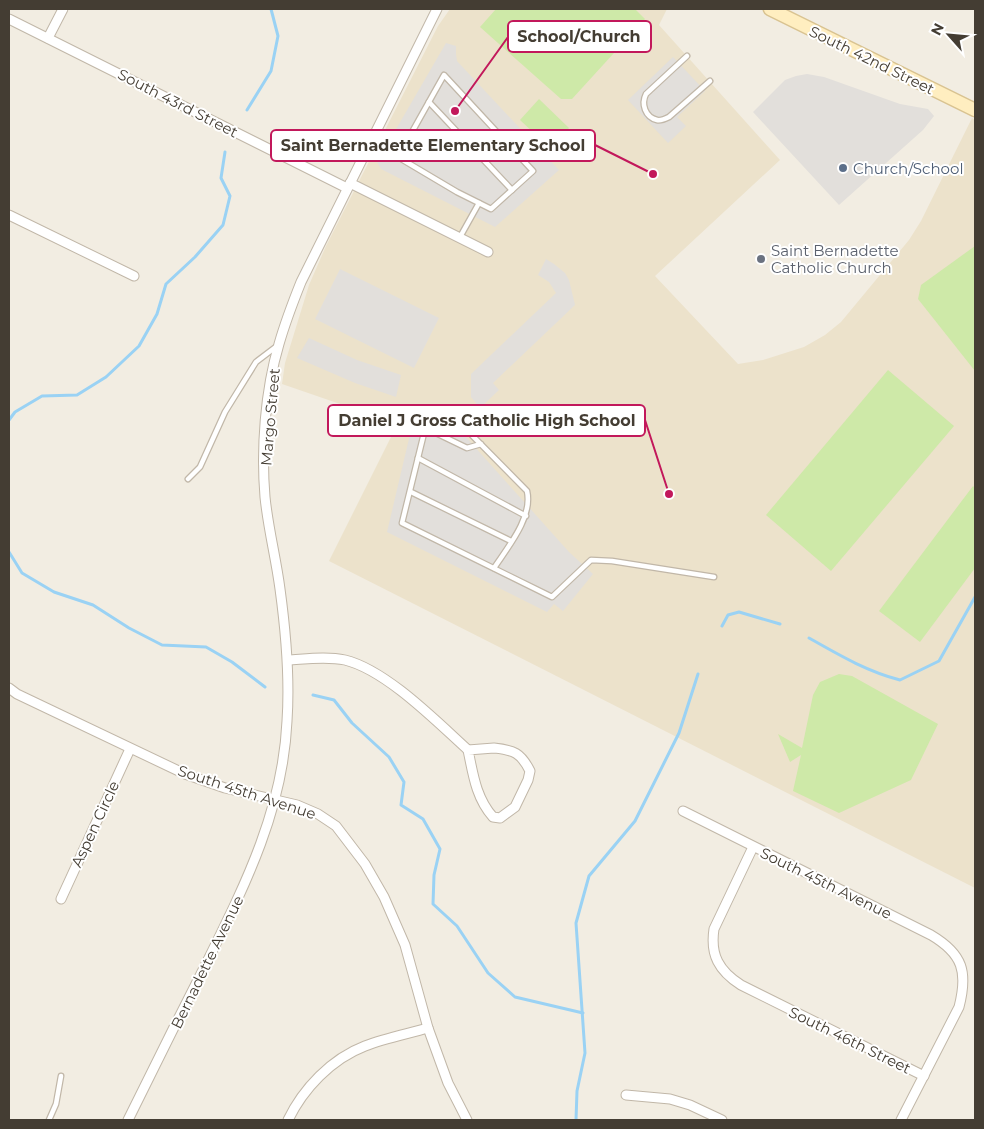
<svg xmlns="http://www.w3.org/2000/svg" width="984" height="1129" font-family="Montserrat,sans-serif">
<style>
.education{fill:#ece2cb}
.green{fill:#cee9a8}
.parking{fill:#e2dfdb}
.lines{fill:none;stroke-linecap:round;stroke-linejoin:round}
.stream{stroke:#9ad2f4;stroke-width:3}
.lane-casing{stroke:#c1b7a8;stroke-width:7}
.street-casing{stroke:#c1b7a8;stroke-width:11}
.secondary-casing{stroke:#d9c391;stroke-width:15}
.lane{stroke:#fff;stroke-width:4.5}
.street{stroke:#fff;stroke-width:9}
.secondary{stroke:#ffeec0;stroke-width:12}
.service-dot{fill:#5c6f8a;stroke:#fff;stroke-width:2}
.worship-dot{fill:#6b7280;stroke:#fff;stroke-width:2}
.labels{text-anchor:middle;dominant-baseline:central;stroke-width:4;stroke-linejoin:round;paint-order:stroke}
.street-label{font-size:15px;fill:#443d33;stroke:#fff}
.service-label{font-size:15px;fill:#4e5e75;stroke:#fff;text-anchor:start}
.worship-label{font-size:15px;fill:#5b616d;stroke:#fff;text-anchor:start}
.leader{fill:none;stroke:#c2185b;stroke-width:2}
.callout-dot{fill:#c2185b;stroke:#fff;stroke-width:2}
.callout{fill:#fff;stroke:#c2185b;stroke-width:2}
.callout-label{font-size:16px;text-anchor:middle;font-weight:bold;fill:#443d33}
</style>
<rect width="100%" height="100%" fill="#f2ede2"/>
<polygon class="education" points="450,9 667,9 659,25 780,160 655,276 738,364 763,360 804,347 825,335 841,322 909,240 921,221 972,118 975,120 975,888 329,561 396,427 343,405 282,384 285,363 309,285 326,246 438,26"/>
<g class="green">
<polygon points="496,9 635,9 645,19 572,99 561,99 480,27"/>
<polygon points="539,99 569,128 550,148 520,120"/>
<polygon points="975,246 975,371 918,299 921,285"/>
<polygon points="888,370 954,426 831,571 766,515"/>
<polygon points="973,486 975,488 975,568 920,642 879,611"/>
<polygon points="839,674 852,676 938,724 911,780 839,813 793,791 801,755 790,762 778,734 802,748 813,695 820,682"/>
</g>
<g class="parking">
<polygon points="446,43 456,46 456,54 457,61 559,170 495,227 381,169 377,162"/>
<polygon points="673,57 705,91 677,117 686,126 668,143 628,100"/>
<polygon points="807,74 824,77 900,104 928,109 934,116 923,130 839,205 753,112 785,80 796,76"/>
<polygon points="546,259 554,264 565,273 569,280 575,305 493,383 499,390 480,408 471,397 471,374 556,293 549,282 538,275"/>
<polygon points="340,269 439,318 414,368 315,319"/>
<polygon points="309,338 357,360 401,375 396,397 355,383 297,358"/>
<polygon points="444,419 457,427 569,552 593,574 563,611 554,604 547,612 387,532 412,426 432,431 435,422"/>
</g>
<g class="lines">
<g class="stream">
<polyline points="247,110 271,71 278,36 271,9"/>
<polyline points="9,420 15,412 42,396 77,395 106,377 139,346 157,314 166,284 195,257 223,225 230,196 221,178 225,152"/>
<polyline points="9,552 22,573 54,592 93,605 129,628 162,645 206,647 232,662 265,687"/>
<polyline points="722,626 728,615 739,612 780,624"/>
<path d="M 809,638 C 839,655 866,671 900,680 L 939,661 L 975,597"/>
<polyline points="313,695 334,700 352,723 389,757 404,782 401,805 423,819 440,849 434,875 433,904 457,926 488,973 515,997 583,1013"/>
<polyline points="576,1120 577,1091 585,1053 576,923 589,876 635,821 679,733 698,674"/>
</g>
<g class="lane-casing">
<g id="lane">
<path d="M 687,56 L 646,94 C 641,104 645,117 657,120 C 661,121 665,119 669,117 L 710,81"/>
<polygon points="444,75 533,171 491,209 457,192 398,157"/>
<polyline points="429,102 512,190"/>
<polyline points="460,237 479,203"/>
<polyline points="408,410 427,421 402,523 552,597 591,560 612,561 714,577"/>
<path d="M 427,421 C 436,415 441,410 451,414 L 527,491 C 533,517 508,547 494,568"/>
<polyline points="438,434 467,448 481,444"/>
<polyline points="418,458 526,516"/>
<polyline points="188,479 200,467 225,412 256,362 277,346"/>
<polyline points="411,492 511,541"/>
<polyline points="49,1120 56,1104 61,1076"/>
</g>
</g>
<g class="street-casing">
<g id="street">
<polyline points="9,19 347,188"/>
<polyline points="48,38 63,9"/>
<polyline points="350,183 488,252"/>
<polyline points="9,215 134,276"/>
<path d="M 288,660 C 306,659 327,656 345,660 C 386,670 436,721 468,750"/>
<polyline points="9,688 17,694 185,774 225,788 297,805 318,814 336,826 365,864 384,897 405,945 428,1028 448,1083 467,1120"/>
<path d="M 494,748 C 514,750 521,753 530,771 L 528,780 L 515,807 L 500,818 L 493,817 C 476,798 473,774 468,750 Z"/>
<path d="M 683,811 L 931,935 C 963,954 968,972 959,1007 L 901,1120"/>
<path d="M 753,847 L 714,929 C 710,955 719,971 741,985 L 924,1076"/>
<polyline points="61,899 130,749"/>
<polyline points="626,1095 670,1099 690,1105 722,1120"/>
<path d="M 128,1120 C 153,1069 179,1017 205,966 C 244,887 283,811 287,721 C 290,677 286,633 280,589 C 276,558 268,528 265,497 C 261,449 265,391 279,344 C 285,323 293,302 301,282 L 437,9"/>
<path d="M 288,1120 C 303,1089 331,1059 365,1046 C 385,1038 407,1034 428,1028"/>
</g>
</g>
<g class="secondary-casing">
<polyline id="secondary" points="770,9 975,110"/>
</g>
<use href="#lane" class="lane"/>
<use href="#street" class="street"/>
<use href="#secondary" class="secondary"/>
</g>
<circle class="service-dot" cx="843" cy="168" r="5"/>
<circle class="worship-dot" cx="761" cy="259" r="5"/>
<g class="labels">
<g class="street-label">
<text transform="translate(872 60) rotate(26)">South 42nd Street</text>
<text transform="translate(178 103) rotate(27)">South 43rd Street</text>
<text transform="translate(270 417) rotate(-85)">Margo Street</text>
<text transform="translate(247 792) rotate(18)">South 45th Avenue</text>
<text transform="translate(95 824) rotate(-65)">Aspen Circle</text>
<text transform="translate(826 883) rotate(26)">South 45th Avenue</text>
<text transform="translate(207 962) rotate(-64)">Bernadette Avenue</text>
<text transform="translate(850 1040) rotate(26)">South 46th Street</text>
</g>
<g class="service-label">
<text x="853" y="168">Church/School</text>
</g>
<g class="worship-label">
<text x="771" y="250">Saint Bernadette<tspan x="771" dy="17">Catholic Church</tspan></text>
</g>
</g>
<path class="leader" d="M455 111L508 37M653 174L595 145M669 494L645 420"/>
<g class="callout-dot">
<circle cx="455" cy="111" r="5"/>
<circle cx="653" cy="174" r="5"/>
<circle cx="669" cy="494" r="5"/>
</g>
<g class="callout">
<rect x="508" y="21" width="143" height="31" rx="5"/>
<rect x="271" y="130" width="324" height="31" rx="5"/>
<rect x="328" y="405" width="317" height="31" rx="5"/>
</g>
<g class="callout-label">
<text x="579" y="42">School/Church</text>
<text x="433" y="151">Saint Bernadette Elementary School</text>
<text x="487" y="426">Daniel J Gross Catholic High School</text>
</g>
<rect width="984" height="1129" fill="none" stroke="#443d33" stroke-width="20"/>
<g transform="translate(949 35) rotate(297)" stroke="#ffffff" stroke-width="4" paint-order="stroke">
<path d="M0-4L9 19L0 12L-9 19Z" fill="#443d33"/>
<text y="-8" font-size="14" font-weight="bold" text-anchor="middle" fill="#443d33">N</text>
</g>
</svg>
